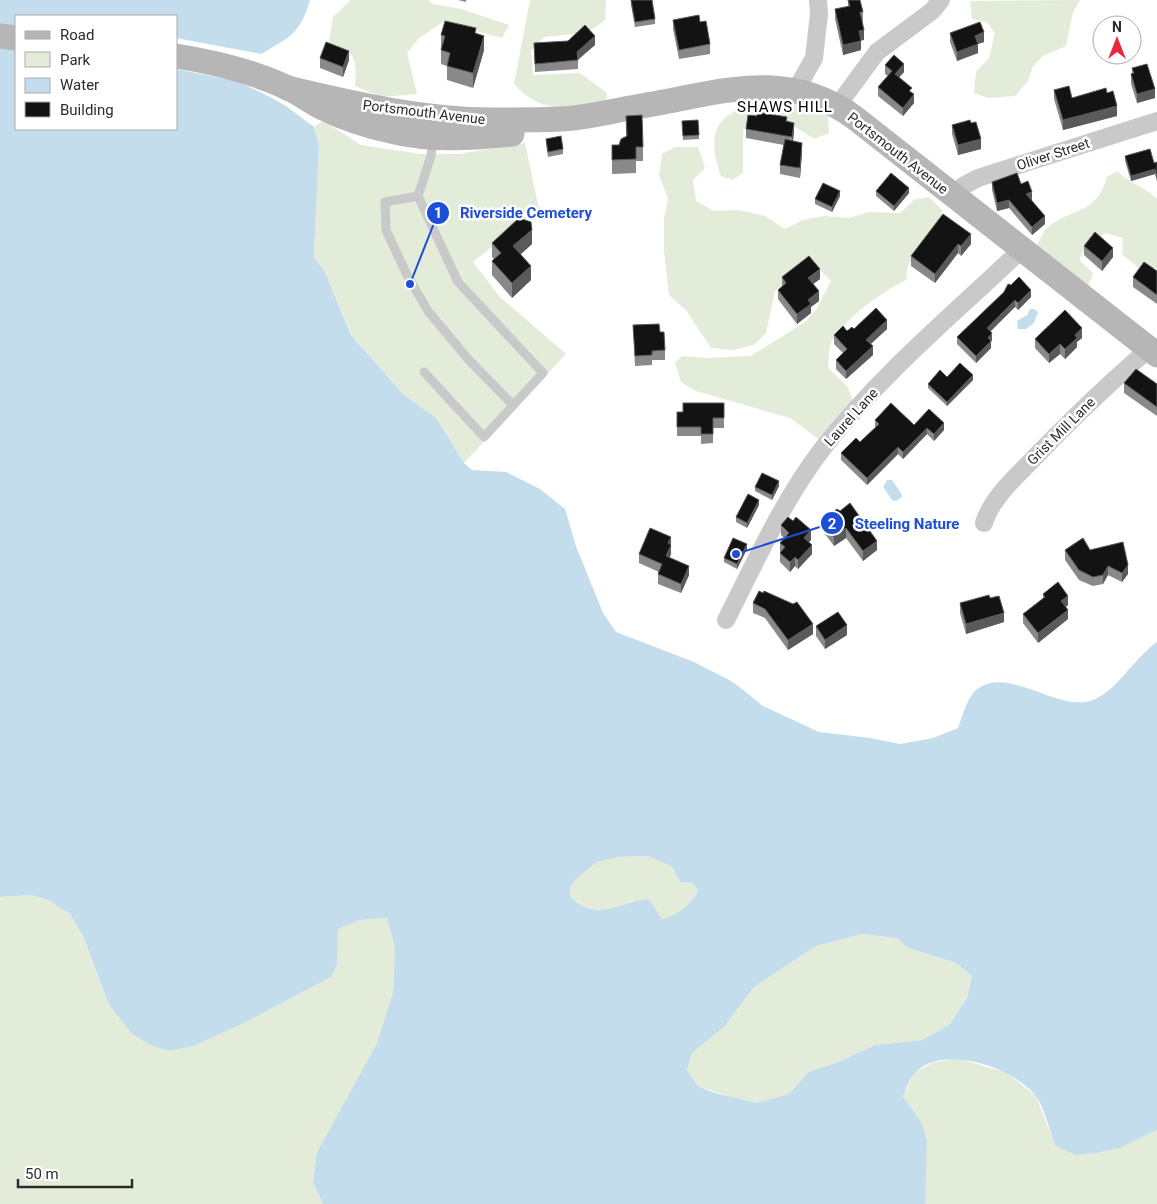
<svg xmlns="http://www.w3.org/2000/svg" width="1157" height="1204" font-family="Roboto,sans-serif">
<style>
.green{fill:#e3ebd9}
.water{fill:#c4ddec;fill-rule:evenodd}
.pier{fill:#fff}
.lines{fill:none;stroke-linecap:round;stroke-linejoin:round}
.service{stroke:#c9c9c9;stroke-width:9}
.minor{stroke:#c9c9c9;stroke-width:18}
.secondary{stroke:#b6b6b6;stroke-width:25}
.wall{fill:#898989}
.shaded-wall{fill:#5a5a5a}
.building{fill:#131313;stroke:#5a5a5a}
.labels{text-anchor:middle;dominant-baseline:central;stroke-width:5;stroke-linejoin:round;paint-order:stroke}
.street-label{font-size:14px;fill:#2c2c2c;stroke:#fff}
.neighbourhood-label{font-size:15px;letter-spacing:1px;fill:#000;stroke:#fff}
.leader{fill:none;stroke:#1d4ed8;stroke-width:2}
.callout-dot{fill:#1d4ed8;stroke:#fff;stroke-width:2}
.mark-label{font-size:15px;text-anchor:middle;font-weight:bold;fill:#fff}
.callout-label{font-size:15px;text-anchor:middle;font-weight:bold;fill:#1d4ed8;stroke:#fff;stroke-width:5;stroke-linejoin:round;paint-order:stroke}
</style>
<rect width="100%" height="100%" fill="#fff"/>
<g class="green">
<path d="M 351,0 L 428,0 L 433,4 L 461,9 L 509,25 L 502,38 L 443,22 L 419,38 L 407,53 L 417,94 L 381,97 L 355,86 C 357,57 356,53 329,43 L 333,17 Z"/>
<path d="M 530,0 L 606,0 L 605,20 C 588,36 566,34 544,37 L 531,50 L 533,75 L 580,73 L 607,93 L 606,100 C 568,108 542,115 514,84 Z"/>
<polygon points="1080,0 1073,12 1066,46 1043,56 1033,66 1028,81 1015,96 988,98 974,93 976,72 989,58 995,33 987,22 972,19 970,1"/>
<path d="M 778,100 L 808,105 L 828,116 L 829,133 L 814,139 L 797,128 L 753,120 L 743,130 L 743,173 L 732,180 L 721,176 C 701,120 727,108 778,100 Z"/>
<polygon points="323,121 361,145 421,154 459,154 525,143 539,209 473,262 499,296 566,354 464,463 437,419 403,394 352,336 325,272 314,257 319,145 314,127"/>
<path d="M 675,147 L 698,147 L 705,168 L 693,180 L 696,201 L 714,211 L 738,210 L 765,216 L 785,229 L 803,220 L 824,216 L 849,218 L 869,212 L 900,213 L 915,199 L 929,197 L 943,211 L 936,227 L 908,265 L 906,280 C 882,292 846,317 832,341 C 828,348 829,360 828,368 L 848,387 L 854,406 L 821,441 L 790,418 L 696,391 L 681,382 L 675,363 L 682,356 L 706,358 L 751,356 L 805,322 L 816,310 L 831,281 L 813,263 L 792,275 L 775,291 L 766,333 L 754,345 L 733,350 L 711,348 L 686,310 L 669,295 L 664,250 L 664,218 L 668,199 L 659,175 L 662,154 Z"/>
<path d="M 1117,171 C 1129,183 1145,187 1157,199 L 1157,268 L 1139,268 L 1122,254 L 1123,238 L 1106,233 L 1086,245 L 1079,260 L 1093,273 L 1088,287 L 1037,245 C 1040,240 1043,232 1047,228 C 1071,207 1096,216 1107,177 Z"/>
<path d="M 648,856 L 672,867 L 680,882 L 693,883 L 698,891 C 691,904 678,915 663,919 L 656,913 L 632,901 C 611,913 590,914 571,898 L 570,887 L 577,878 L 597,862 L 619,857 Z"/>
<polygon points="31,895 48,900 70,914 84,938 109,1005 131,1033 169,1051 194,1046 248,1021 331,977 337,965 337,929 360,920 387,918 395,948 393,993 378,1044 317,1152 313,1182 323,1204 0,1204 0,897"/>
<polygon points="862,934 898,938 908,948 956,963 972,976 967,998 949,1025 922,1040 875,1045 838,1062 808,1072 789,1094 757,1103 734,1098 698,1086 687,1070 692,1053 724,1027 754,987 816,946"/>
<polygon points="956,1058 1007,1073 1036,1096 1055,1145 1120,1148 1157,1130 1157,1204 925,1204 903,1097 914,1073 932,1063"/>
</g>
<g class="water">
<path d="M 0,0 L 310,0 C 300,34 290,37 261,54 L 270,97 L 286,106 L 314,127 L 319,145 L 314,257 L 325,272 L 351,335 L 403,394 L 437,419 L 464,463 L 472,470 L 506,472 L 540,489 L 565,509 L 576,546 L 603,613 L 616,632 L 694,662 L 733,682 L 763,706 L 819,732 L 870,738 L 900,744 L 933,738 L 958,728 C 962,717 966,702 973,693 C 1003,660 1058,714 1093,700 C 1119,689 1133,659 1157,642 L 1157,1130 L 1120,1148 L 1095,1153 L 1075,1155 L 1055,1145 C 1050,1132 1044,1106 1035,1095 C 1013,1068 943,1043 915,1073 C 909,1079 906,1090 903,1097 L 921,1122 L 927,1140 L 925,1204 L 323,1204 L 313,1182 L 317,1152 L 377,1044 L 393,993 L 395,948 L 387,918 L 360,920 L 338,929 L 337,965 L 331,977 L 248,1021 L 194,1046 L 169,1051 L 150,1045 L 131,1033 L 109,1005 L 84,938 L 70,914 L 48,900 L 31,895 L 0,897 ZM 16,16 L 176,16 L 176,129 L 16,129 ZM 648,856 L 672,867 L 680,882 L 693,883 L 698,891 C 691,904 678,915 663,919 C 656,913 655,905 647,899 C 616,903 600,922 571,898 L 570,887 L 577,878 L 597,862 L 619,857 ZM 862,934 L 897,938 L 908,948 L 956,963 L 972,976 L 967,998 L 949,1025 L 922,1040 L 875,1045 L 838,1062 L 808,1072 L 789,1094 L 757,1103 L 715,1093 L 698,1086 L 687,1070 L 692,1053 L 724,1027 L 754,987 L 816,946 Z"/>
<polygon points="1030,309 1034,309 1038,312 1034,323 1026,329 1018,329 1017,321 1027,315"/>
<polygon points="887,480 892,480 901,493 902,497 896,501 892,500 883,487"/>
</g>
<polygon class="pier" points="176,38 261,54 270,97 237,81 176,69"/>
<g class="lines">
<g class="service">
<polyline points="418,196 385,202 386,230 407,275 428,311 468,359 513,405"/>
<polyline points="424,372 484,437 543,373 458,282 418,196 431,156 433,139"/>
</g>
<g class="minor">
<polyline points="796,90 814,58 819,14 818,0"/>
<polyline points="838,105 877,52 932,11 941,0"/>
<polyline points="954,197 963,186 978,178 1157,121"/>
<path d="M 984,523 C 992,497 1017,476 1035,457 C 1072,419 1109,383 1149,349"/>
<path d="M 726,620 C 756,561 783,500 823,448 C 881,374 955,313 1022,249"/>
</g>
<g class="secondary">
<polyline points="0,36 16,38"/>
<path d="M 176,56 C 214,62 251,71 286,87 C 297,92 308,100 319,106 C 341,117 367,126 391,131 C 431,141 471,138 512,134"/>
<path d="M 287,88 C 354,104 423,120 493,120 C 515,120 538,120 561,119 C 586,118 611,111 636,107 C 714,95 784,65 855,118 L 1157,355"/>
</g>
</g>
<g class="wall">
<polygon points="458,0 466,0 466,2"/>
<polygon points="631,0 655,19 655,24 635,27 631,5"/>
<polygon points="848,0 863,12 863,21 862,21 864,40 861,40 861,50 843,55 835,19 835,9 848,7"/>
<polygon points="673,20 700,22 710,44 710,54 679,59 673,29"/>
<polygon points="950,33 984,42 978,44 978,53 957,61 950,42"/>
<polygon points="476,34 484,50 473,88 447,80 447,66 441,64 441,35"/>
<polygon points="534,43 595,45 578,60 578,69 535,72"/>
<polygon points="320,58 349,60 343,77 320,68"/>
<polygon points="885,65 904,72 899,77 912,93 914,103 903,116 878,96 878,87 888,76 885,74"/>
<polygon points="1132,68 1155,98 1137,103 1131,84 1131,74 1132,74"/>
<polygon points="1054,90 1072,98 1107,93 1117,116 1063,130 1054,99"/>
<polygon points="626,116 643,147 643,161 636,161 636,173 612,174 612,145 619,145 626,136"/>
<polygon points="682,121 699,135 699,139 683,140"/>
<polygon points="787,121 794,132 793,141 802,152 800,178 780,174 780,165 784,145 746,138 746,129"/>
<polygon points="952,125 981,149 958,155 952,134"/>
<polygon points="546,139 563,149 563,154 548,157 546,144"/>
<polygon points="1125,156 1154,163 1157,162 1157,182 1155,174 1131,181 1125,161"/>
<polygon points="992,182 1021,184 1032,200 1045,224 1032,235 1009,208 997,211 992,190"/>
<polygon points="876,191 909,193 894,211 876,196"/>
<polygon points="840,196 832,212 815,204 815,199"/>
<polygon points="943,214 971,244 961,256 958,253 935,283 911,266 911,256"/>
<polygon points="492,243 532,244 521,254 531,280 512,298 492,275 492,261 494,259 492,257"/>
<polygon points="1084,246 1113,257 1102,271 1084,255"/>
<polygon points="1157,271 1157,304 1133,287 1133,277"/>
<polygon points="782,277 820,279 813,284 819,301 811,307 811,313 797,324 778,299 778,290 782,287"/>
<polygon points="1004,292 1031,297 1018,310 1015,307 990,331 992,340 991,342 991,348 976,363 957,344 957,337"/>
<polygon points="633,325 660,332 665,350 665,360 652,360 652,365 635,366"/>
<polygon points="854,329 887,329 871,344 873,355 846,379 836,369 836,360 843,353 834,344 834,335"/>
<polygon points="1082,338 1077,342 1077,347 1065,359 1060,354 1049,363 1035,348 1035,339"/>
<polygon points="947,377 973,380 947,406 928,388 928,384"/>
<polygon points="1124,383 1157,384 1157,416 1124,393"/>
<polygon points="724,403 724,428 713,428 713,443 701,444 701,436 677,436 677,412 683,412"/>
<polygon points="875,420 914,425 944,430 934,441 927,434 903,459 898,454 867,485 841,460 841,453 860,442 876,428 875,427"/>
<polygon points="779,486 772,500 755,491 755,487"/>
<polygon points="759,505 747,528 736,522 736,517"/>
<polygon points="837,509 877,550 863,561 846,538 834,546 822,530 822,520"/>
<polygon points="781,525 811,540 809,542 812,554 798,569 795,566 790,572 780,562 780,543 784,538 781,535"/>
<polygon points="747,549 737,569 724,562 724,558"/>
<polygon points="1065,550 1090,550 1128,574 1122,582 1108,575 1103,584 1093,586 1079,580 1065,560"/>
<polygon points="639,554 671,554 669,558 689,575 681,593 658,584 658,574 659,572 639,563"/>
<polygon points="759,591 813,634 788,650 765,618 753,613 753,603"/>
<polygon points="1043,594 1068,605 1066,607 1068,619 1038,643 1023,623 1023,614 1043,598"/>
<polygon points="990,598 1004,622 966,634 960,613 960,603"/>
<polygon points="816,626 847,635 825,649 816,636"/>
</g>
<g class="shaded-wall">
<polygon points="864,30 864,40 859,41 859,31"/>
<polygon points="984,32 984,42 978,44 978,53 957,61 957,52 975,36"/>
<polygon points="484,36 484,50 473,88 473,73"/>
<polygon points="595,36 595,45 577,60 577,52"/>
<polygon points="861,41 861,50 843,55 843,45"/>
<polygon points="349,51 349,60 343,77 343,67"/>
<polygon points="904,64 904,72 895,82 895,74"/>
<polygon points="1155,89 1155,98 1137,103 1137,94"/>
<polygon points="914,94 914,103 903,116 903,108"/>
<polygon points="1117,106 1117,116 1063,130 1063,120"/>
<polygon points="794,123 794,132 792,147 792,137"/>
<polygon points="981,139 981,149 958,155 958,145"/>
<polygon points="802,143 802,152 800,178 800,168"/>
<polygon points="1155,169 1155,174 1131,181 1131,176"/>
<polygon points="909,188 909,193 894,211 894,206"/>
<polygon points="840,191 840,196 832,212 832,207"/>
<polygon points="1032,192 1032,200 1026,202 1026,194"/>
<polygon points="1009,200 1009,208 997,211 997,203"/>
<polygon points="1045,216 1045,224 1032,235 1032,227"/>
<polygon points="532,230 532,244 513,261 513,246"/>
<polygon points="971,234 971,244 961,256 961,246"/>
<polygon points="958,244 958,253 935,283 935,274"/>
<polygon points="1113,248 1113,257 1102,271 1102,261"/>
<polygon points="531,266 531,280 512,298 512,283"/>
<polygon points="820,269 820,279 808,288 808,278"/>
<polygon points="1031,290 1031,297 1018,310 1018,303"/>
<polygon points="819,291 819,301 811,307 811,313 797,324 797,314 808,300"/>
<polygon points="1015,300 1015,307 987,335 987,328"/>
<polygon points="887,320 887,329 866,348 866,340"/>
<polygon points="1082,328 1082,338 1077,342 1077,347 1065,359 1065,349 1075,335"/>
<polygon points="992,333 992,340 991,342 991,348 976,363 976,356 988,338"/>
<polygon points="1060,344 1060,354 1049,363 1049,354"/>
<polygon points="873,346 873,355 846,379 846,371"/>
<polygon points="973,375 973,380 947,406 947,402"/>
<polygon points="944,423 944,430 934,441 934,434"/>
<polygon points="927,428 927,434 903,459 903,452"/>
<polygon points="898,447 898,454 867,485 867,478"/>
<polygon points="779,481 779,486 772,500 772,495"/>
<polygon points="759,500 759,505 747,528 747,523"/>
<polygon points="846,528 846,538 834,546 834,537"/>
<polygon points="811,530 811,540 804,547 804,538"/>
<polygon points="671,537 671,554 666,566 666,556 668,543"/>
<polygon points="877,541 877,550 863,561 863,551"/>
<polygon points="747,544 747,549 737,569 737,564"/>
<polygon points="812,545 812,554 798,569 798,560"/>
<polygon points="795,557 795,566 790,572 790,562"/>
<polygon points="1128,565 1128,574 1122,582 1122,573"/>
<polygon points="689,566 689,575 681,593 681,584"/>
<polygon points="1108,566 1108,575 1103,584 1103,575"/>
<polygon points="1068,596 1068,605 1061,610 1061,601"/>
<polygon points="1068,610 1068,619 1038,643 1038,633"/>
<polygon points="1004,613 1004,622 966,634 966,624"/>
<polygon points="813,624 813,634 788,650 788,640"/>
<polygon points="847,625 847,635 825,649 825,640"/>
</g>
<g class="building">
<polygon points="631,0 652,0 655,19 635,22"/>
<polygon points="848,0 860,0 863,12 860,12 864,30 859,31 861,41 843,45 835,9 850,6"/>
<polygon points="699,15 700,22 706,21 710,44 679,50 673,20"/>
<polygon points="445,21 476,28 475,33 484,36 473,73 447,66 450,53 441,50 445,36 441,35"/>
<polygon points="980,22 984,32 975,36 978,44 957,52 950,33"/>
<polygon points="585,25 595,36 577,52 578,60 535,64 534,43 568,41"/>
<polygon points="326,42 349,51 343,67 320,58"/>
<polygon points="894,55 904,64 895,74 912,88 909,91 914,94 903,108 878,87 892,71 885,65"/>
<polygon points="1147,64 1155,89 1137,94 1131,74 1134,73 1132,68"/>
<polygon points="1069,86 1072,98 1106,88 1107,93 1113,91 1117,106 1063,120 1054,90"/>
<polygon points="757,112 787,117 786,121 794,123 792,137 746,129 748,115 757,116"/>
<polygon points="642,115 643,147 636,147 636,159 612,160 612,145 619,145 621,139 627,136 626,116"/>
<polygon points="698,120 699,135 683,136 682,121"/>
<polygon points="970,120 971,123 976,122 981,139 958,145 952,125"/>
<polygon points="561,136 563,149 548,152 546,139"/>
<polygon points="785,139 802,143 800,168 780,165"/>
<polygon points="1150,149 1154,163 1157,162 1157,177 1155,169 1131,176 1125,156"/>
<polygon points="891,173 909,188 894,206 876,191"/>
<polygon points="1017,173 1021,184 1028,181 1032,192 1026,194 1045,216 1032,227 1009,200 997,203 992,182"/>
<polygon points="823,183 840,191 832,207 815,199"/>
<polygon points="943,214 971,234 961,246 958,244 935,274 911,256"/>
<polygon points="519,218 531,222 532,230 513,246 531,266 512,283 492,261 501,253 492,243"/>
<polygon points="1095,232 1113,248 1102,261 1084,246"/>
<polygon points="809,256 820,269 808,278 819,291 808,300 811,304 797,314 778,290 786,283 782,277"/>
<polygon points="1144,262 1157,271 1157,295 1133,277"/>
<polygon points="1019,277 1031,290 1018,303 1015,300 987,328 992,333 988,338 991,341 976,356 957,337 1004,292 1008,284 1011,285"/>
<polygon points="876,308 887,320 866,340 873,346 846,371 836,360 847,349 834,335 843,326 847,331 852,327 854,329"/>
<polygon points="1065,310 1082,328 1075,335 1077,338 1065,349 1060,344 1049,354 1035,339"/>
<polygon points="659,324 660,332 664,332 665,350 652,351 652,355 635,356 633,325"/>
<polygon points="960,363 973,375 947,402 928,384 940,370 947,377"/>
<polygon points="1136,369 1157,384 1157,407 1124,383"/>
<polygon points="683,403 724,403 724,418 713,418 713,434 701,434 701,427 677,427 677,412 683,412"/>
<polygon points="891,403 914,425 929,409 944,423 934,434 927,428 903,452 898,447 867,478 841,453 856,438 860,442 879,424 875,420"/>
<polygon points="762,473 779,481 772,495 755,487"/>
<polygon points="748,494 759,500 747,523 736,517"/>
<polygon points="850,503 877,541 863,551 846,528 834,537 822,520 837,509 840,511"/>
<polygon points="788,517 793,521 796,517 811,530 804,538 812,545 798,560 795,557 790,562 780,553 785,547 780,543 789,533 781,525"/>
<polygon points="650,528 671,537 668,543 671,545 666,556 689,566 681,584 658,574 662,564 639,554"/>
<polygon points="733,538 747,544 737,564 724,558"/>
<polygon points="1083,538 1090,550 1123,542 1128,565 1122,573 1108,566 1103,575 1093,577 1079,570 1065,550"/>
<polygon points="1058,582 1068,596 1061,601 1068,610 1038,633 1023,614 1045,597 1043,594"/>
<polygon points="759,591 763,593 764,591 793,604 797,602 813,624 788,640 765,609 753,603"/>
<polygon points="989,595 990,598 999,596 1004,613 966,624 960,603"/>
<polygon points="838,612 847,625 825,640 816,626"/>
</g>
<g class="labels">
<g class="street-label">
<text transform="translate(424 112) rotate(7)">Portsmouth Avenue</text>
<text transform="translate(898 153) rotate(38)">Portsmouth Avenue</text>
<text transform="translate(1053 154) rotate(-18)">Oliver Street</text>
<text transform="translate(851 417) rotate(-48)">Laurel Lane</text>
<text transform="translate(1061 431) rotate(-45)">Grist Mill Lane</text>
</g>
<g class="neighbourhood-label">
<text x="785" y="107">SHAWS HILL</text>
</g>
</g>
<path class="leader" d="M410 284L438 213M736 554L832 523"/>
<g class="callout-dot">
<circle cx="410" cy="284" r="5"/>
<circle cx="736" cy="554" r="5"/>
<circle cx="438" cy="213" r="12"/>
<circle cx="832" cy="523" r="12"/>
</g>
<g class="mark-label">
<text x="438" y="218">1</text>
<text x="832" y="529">2</text>
</g>
<g class="callout-label">
<text x="526" y="218">Riverside Cemetery</text>
<text x="907" y="529">Steeling Nature</text>
</g>
<rect x="15" y="15" width="162" height="115" fill="#ffffff" stroke="#ababab"/>
<rect x="25" y="31" width="25" height="8" fill="#b6b6b6" stroke="#ababab"/>
<text x="60" y="40" font-size="15" fill="#2c2c2c">Road</text>
<rect x="25" y="52" width="25" height="15" fill="#e3ebd9" stroke="#ababab"/>
<text x="60" y="65" font-size="15" fill="#2c2c2c">Park</text>
<rect x="25" y="78" width="25" height="15" fill="#c4ddec" stroke="#ababab"/>
<text x="60" y="90" font-size="15" fill="#2c2c2c">Water</text>
<rect x="25" y="102" width="25" height="15" fill="#131313" stroke="#ababab"/>
<text x="60" y="115" font-size="15" fill="#2c2c2c">Building</text>
<g transform="translate(1117 40)"><circle r="24" fill="#ffffff" stroke="#ababab"/>
<path d="M0-4L9 19L0 12L-9 19Z" fill="#ea283c"/>
<text y="-8" font-size="14" font-weight="bold" text-anchor="middle" fill="#2c2c2c">N</text>
</g>
<path d="M18 1179v8h114v-8" fill="none" stroke="#2c2c2c" stroke-width="2.5"/>
<text x="25" y="1179" font-size="15" fill="#2c2c2c" stroke="#ffffff" stroke-width="4" paint-order="stroke">50 m</text>
</svg>
